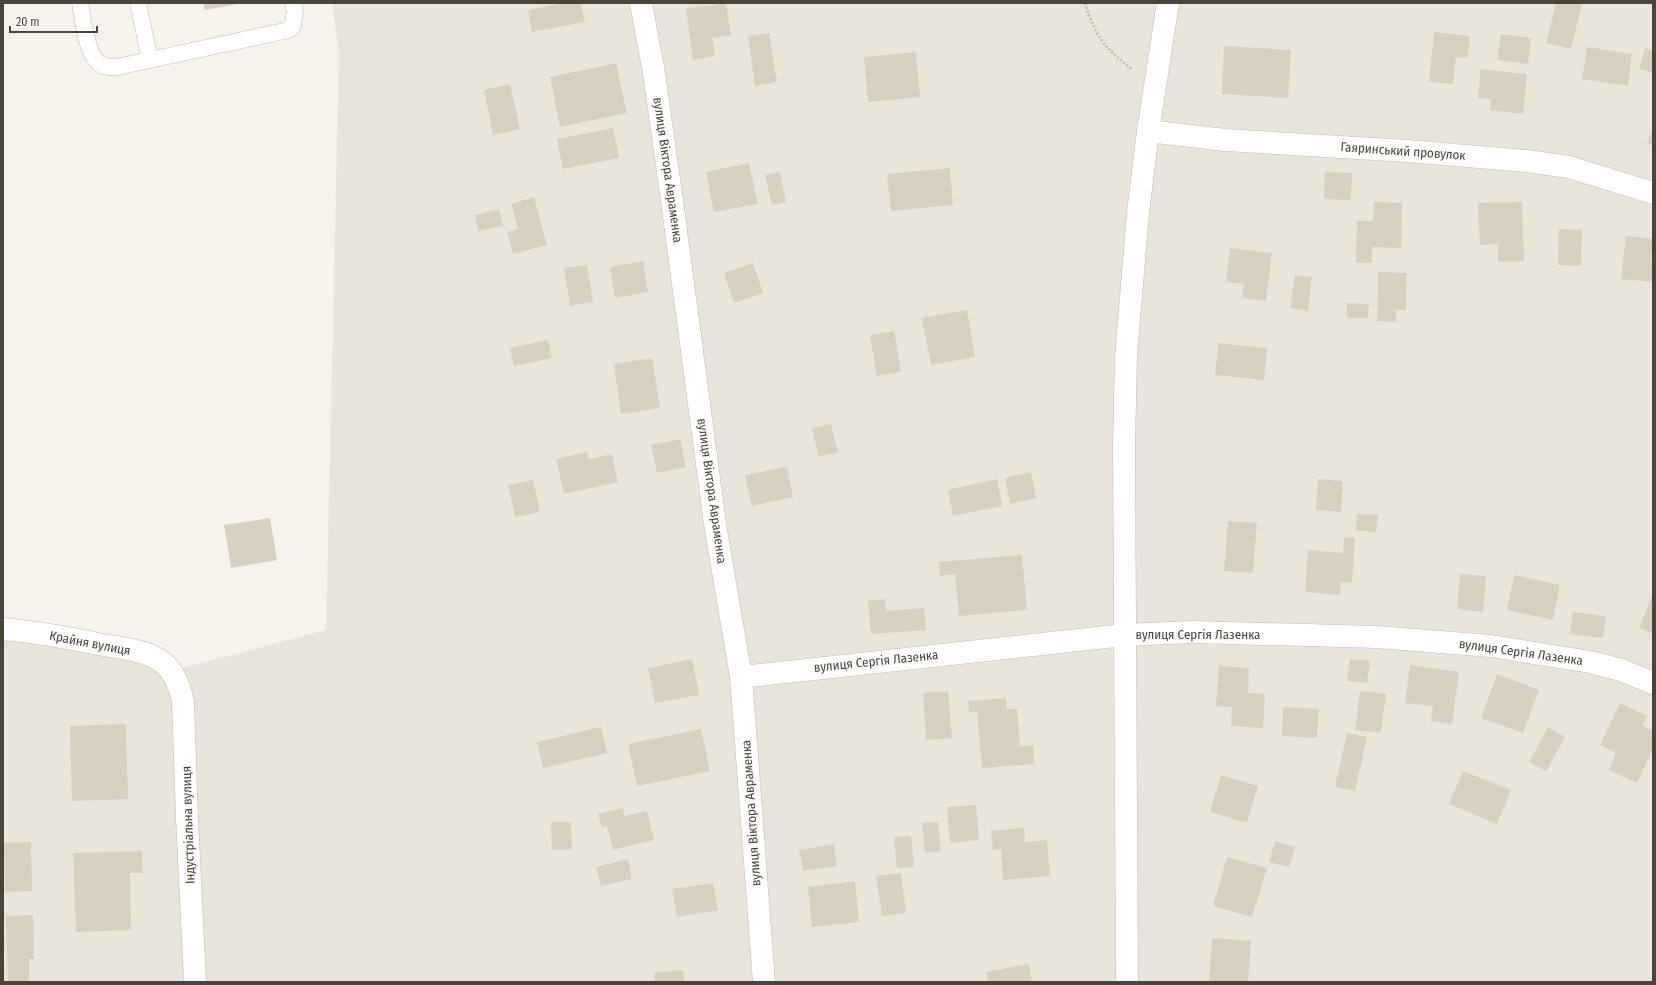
<svg xmlns="http://www.w3.org/2000/svg" width="1656" height="985" font-family="'Fira Sans Condensed',sans-serif">
<style>
.residential{fill:#eae5da}
.building{fill:#d8cfc1}
.lines{fill:none;stroke-linecap:round;stroke-linejoin:round}
.service-casing{stroke:#c2bbae;stroke-width:17}
.minor-casing{stroke:#c2bbae;stroke-width:23}
.path{stroke:#c4b79f;stroke-width:2.5;stroke-dasharray:2 2;stroke-linecap:butt}
.service{stroke:#fff;stroke-width:16}
.minor{stroke:#fff;stroke-width:22}
.labels{text-anchor:middle;dominant-baseline:central;stroke-width:3;stroke-linejoin:round;paint-order:stroke}
.street-label{font-size:13px;fill:#4b4439;stroke:#fff}
</style>
<rect width="100%" height="100%" fill="#f6f3ec"/>
<polygon class="residential" points="332,3 1653,3 1653,982 3,982 3,629 20,630 171,671 326,630 339,53"/>
<g class="building">
<polygon points="203,3 237,3 237,4 205,10"/>
<polygon points="564,3 581,3 585,22 532,32 528,10"/>
<polygon points="726,3 731,35 712,38 715,56 693,60 686,9"/>
<polygon points="1556,3 1582,4 1571,49 1546,43"/>
<polygon points="1434,32 1470,36 1467,58 1456,57 1453,84 1429,82"/>
<polygon points="769,33 777,82 755,86 748,36"/>
<polygon points="1501,34 1531,38 1528,64 1497,60"/>
<polygon points="1224,46 1291,50 1288,98 1222,94"/>
<polygon points="1587,47 1632,54 1628,86 1582,79"/>
<polygon points="1645,48 1653,51 1653,73 1639,69"/>
<polygon points="916,52 920,97 868,102 864,57"/>
<polygon points="616,63 627,113 560,127 550,77"/>
<polygon points="1481,69 1527,74 1523,114 1490,110 1491,99 1478,98"/>
<polygon points="510,84 520,129 493,135 484,90"/>
<polygon points="613,128 619,158 563,169 557,139"/>
<polygon points="1653,128 1653,145 1647,143"/>
<polygon points="749,163 758,204 714,212 706,172"/>
<polygon points="950,168 953,205 891,211 887,174"/>
<polygon points="780,172 786,202 772,205 765,175"/>
<polygon points="1325,172 1352,173 1351,200 1324,199"/>
<polygon points="534,197 547,245 513,254 507,232 518,229 511,204"/>
<polygon points="1374,202 1402,203 1401,248 1372,247 1372,263 1356,263 1357,221 1373,221"/>
<polygon points="1522,202 1524,261 1498,262 1498,244 1480,245 1478,203"/>
<polygon points="499,209 503,226 478,231 475,215"/>
<polygon points="1559,229 1582,230 1581,266 1558,265"/>
<polygon points="1626,236 1653,239 1651,261 1653,261 1653,282 1621,279"/>
<polygon points="1230,248 1272,253 1266,301 1242,298 1244,284 1226,282"/>
<polygon points="643,261 648,292 615,298 610,267"/>
<polygon points="753,263 763,293 734,303 724,273"/>
<polygon points="587,265 593,302 570,306 564,268"/>
<polygon points="1378,272 1407,273 1406,310 1396,310 1396,322 1377,321"/>
<polygon points="1295,275 1312,277 1308,311 1290,308"/>
<polygon points="1347,303 1369,304 1368,318 1347,318"/>
<polygon points="967,310 975,357 931,365 922,318"/>
<polygon points="894,331 901,372 877,376 870,335"/>
<polygon points="548,340 552,358 514,366 510,348"/>
<polygon points="1218,343 1267,348 1264,380 1215,375"/>
<polygon points="652,358 660,408 621,414 614,364"/>
<polygon points="831,424 838,453 818,456 812,428"/>
<polygon points="680,439 686,467 657,473 651,445"/>
<polygon points="587,452 589,459 612,454 618,482 564,494 556,459"/>
<polygon points="787,467 793,497 752,506 745,475"/>
<polygon points="1031,472 1036,498 1010,504 1005,478"/>
<polygon points="997,479 1002,506 953,516 948,490"/>
<polygon points="1318,479 1343,481 1341,512 1316,510"/>
<polygon points="533,480 540,512 515,517 508,485"/>
<polygon points="1357,514 1378,515 1376,532 1356,530"/>
<polygon points="270,518 277,560 231,568 224,525"/>
<polygon points="1228,521 1257,523 1253,573 1224,571"/>
<polygon points="1344,537 1355,538 1352,583 1341,582 1340,595 1305,592 1308,550 1343,553"/>
<polygon points="1022,555 1027,610 959,616 955,574 940,576 939,562"/>
<polygon points="1460,574 1486,576 1483,612 1457,609"/>
<polygon points="1514,575 1560,585 1553,620 1507,610"/>
<polygon points="1653,593 1653,634 1639,628"/>
<polygon points="885,599 886,611 924,608 926,630 871,634 868,601"/>
<polygon points="1573,612 1606,616 1603,638 1570,634"/>
<polygon points="692,659 699,695 655,703 648,668"/>
<polygon points="1350,659 1370,661 1367,683 1347,681"/>
<polygon points="1410,665 1459,672 1452,724 1431,721 1433,706 1405,703"/>
<polygon points="1219,666 1249,668 1248,693 1265,694 1263,728 1231,726 1232,707 1216,706"/>
<polygon points="1497,674 1539,690 1523,733 1481,718"/>
<polygon points="948,691 952,738 926,740 923,693"/>
<polygon points="1360,691 1386,694 1381,733 1355,730"/>
<polygon points="1006,698 1007,709 1017,709 1020,746 1033,745 1034,764 982,768 977,712 969,712 968,701"/>
<polygon points="1620,703 1647,716 1642,726 1653,731 1653,748 1637,783 1609,770 1616,753 1600,745"/>
<polygon points="1283,707 1319,709 1317,738 1282,736"/>
<polygon points="126,724 128,799 72,801 70,726"/>
<polygon points="601,727 607,753 543,768 537,742"/>
<polygon points="1548,727 1565,737 1546,771 1529,762"/>
<polygon points="701,729 710,771 637,786 628,744"/>
<polygon points="1347,733 1367,737 1355,791 1335,787"/>
<polygon points="1463,771 1511,790 1497,824 1449,804"/>
<polygon points="1221,775 1258,786 1247,823 1210,812"/>
<polygon points="976,805 979,840 950,843 947,807"/>
<polygon points="623,808 624,816 647,811 654,840 613,850 607,826 602,827 598,814"/>
<polygon points="551,822 571,822 572,849 552,850"/>
<polygon points="938,822 941,851 925,853 922,823"/>
<polygon points="1024,828 1025,842 1047,840 1050,876 1003,880 1001,850 993,850 991,831"/>
<polygon points="911,836 914,867 897,868 894,837"/>
<polygon points="1275,841 1295,847 1289,867 1269,862"/>
<polygon points="31,842 32,891 5,892 4,843"/>
<polygon points="834,844 837,866 803,871 799,850"/>
<polygon points="142,851 143,873 130,873 131,930 76,932 73,853"/>
<polygon points="1227,857 1267,868 1252,917 1213,906"/>
<polygon points="628,859 632,879 601,886 596,867"/>
<polygon points="901,873 906,913 882,916 876,876"/>
<polygon points="855,881 859,922 812,927 808,887"/>
<polygon points="713,883 718,910 677,917 672,889"/>
<polygon points="33,915 34,959 29,959 29,982 8,982 6,916"/>
<polygon points="1212,938 1251,941 1248,982 1209,982"/>
<polygon points="1029,964 1032,982 988,982 986,972"/>
<polygon points="683,970 684,982 655,982 654,973"/>
</g>
<g class="lines">
<g class="service-casing">
<g id="service">
<path d="M 80,3 C 83,18 86,54 99,63 C 104,68 111,67 117,67 L 289,30 L 293,25 L 295,11 L 293,3"/>
<polyline points="138,3 150,60"/>
</g>
</g>
<g class="minor-casing">
<g id="minor">
<polyline points="641,3 654,73 672,201 715,524 741,677 764,982"/>
<polyline points="1148,131 1225,140 1407,151 1527,161 1569,167 1653,193"/>
<path d="M 3,629 C 37,632 70,638 103,645 C 121,648 147,650 162,662 C 175,672 180,687 183,702 L 187,818 L 195,982"/>
<polyline points="741,677 1124,635 1193,632 1377,637 1491,646 1590,662 1621,670 1653,683"/>
<polyline points="1127,982 1124,446 1126,356 1138,213 1148,131 1168,3"/>
</g>
</g>
<path class="path" d="M 1085,3 C 1096,37 1104,48 1132,69"/>
<use href="#service" class="service"/>
<use href="#minor" class="minor"/>
</g>
<g class="labels">
<g class="street-label">
<text transform="translate(1403 151) rotate(4)">Гаяринський провулок</text>
<text transform="translate(668 170) rotate(82)">вулиця Віктора Авраменка</text>
<text transform="translate(712 491) rotate(82)">вулиця Віктора Авраменка</text>
<text x="1198" y="634">вулиця Сергія Лазенка</text>
<text transform="translate(90 643) rotate(11)">Крайня вулиця</text>
<text transform="translate(1521 652) rotate(8)">вулиця Сергія Лазенка</text>
<text transform="translate(876 661) rotate(-6)">вулиця Сергія Лазенка</text>
<text transform="translate(751 813) rotate(-94)">вулиця Віктора Авраменка</text>
<text transform="translate(188 825) rotate(-92)">Індустріальна вулиця</text>
</g>
</g>
<rect width="1656" height="985" fill="none" stroke="#4b4439" stroke-width="8"/>
<path d="M10 26v6h87v-6" fill="none" stroke="#4b4439" stroke-width="2"/>
<text x="16" y="26" font-size="12" fill="#4b4439" stroke="#ffffff" stroke-width="3" paint-order="stroke">20 m</text>
</svg>
